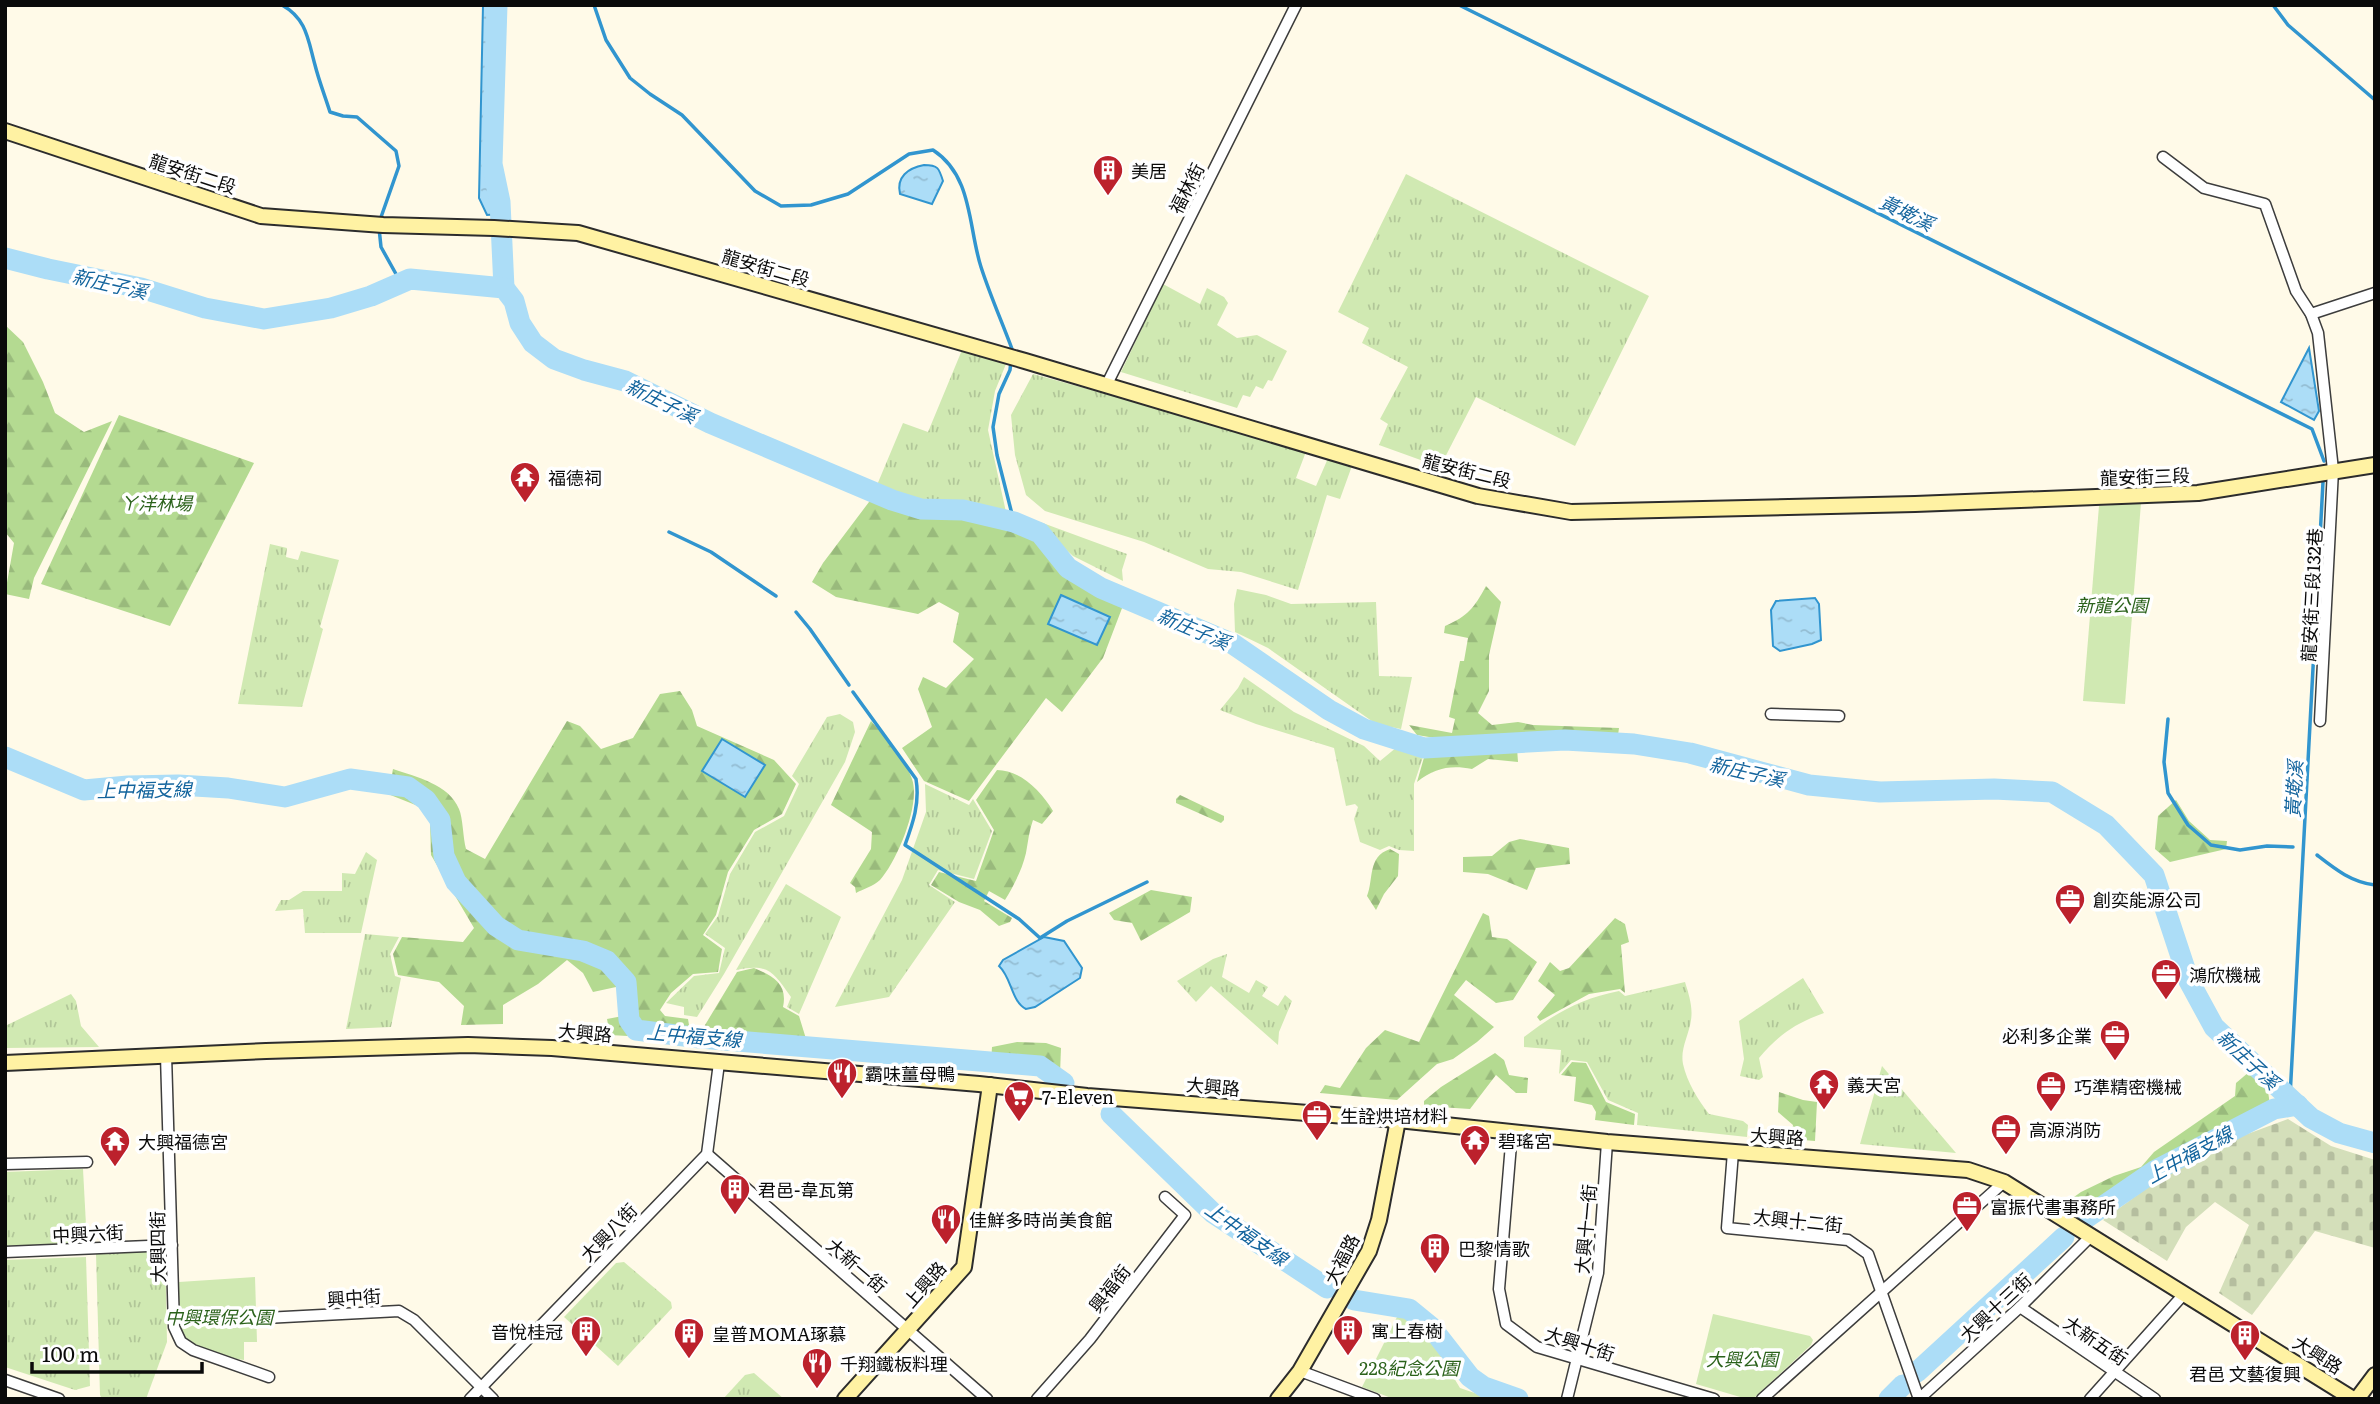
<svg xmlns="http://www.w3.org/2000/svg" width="2380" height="1404" font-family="Literata,'Noto Sans TC',serif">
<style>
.grass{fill:url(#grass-tufts)}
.forest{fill:url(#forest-firs)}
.cemetery{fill:url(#cemetery-stones)}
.park{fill:#d0e9b2}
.water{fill:url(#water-ripples);stroke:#3195cf;stroke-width:2}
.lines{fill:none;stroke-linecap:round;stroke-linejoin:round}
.stream{stroke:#3195cf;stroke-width:3.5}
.river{stroke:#acddf7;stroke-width:21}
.street-casing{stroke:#3d3d3d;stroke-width:13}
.secondary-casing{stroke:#2c2c2c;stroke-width:18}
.street{stroke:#fff;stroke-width:10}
.secondary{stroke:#fff2a3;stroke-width:14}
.labels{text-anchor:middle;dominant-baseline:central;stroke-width:7;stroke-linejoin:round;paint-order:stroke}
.poi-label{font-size:18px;fill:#0a0a0a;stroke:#fff;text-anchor:start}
.street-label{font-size:18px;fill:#0a0a0a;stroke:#fff}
.park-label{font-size:18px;font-style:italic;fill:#2b621b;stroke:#fff}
.water-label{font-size:19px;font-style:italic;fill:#13649d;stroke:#fff}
</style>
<defs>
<pattern id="grass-tufts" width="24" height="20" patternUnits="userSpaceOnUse" patternTransform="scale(1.75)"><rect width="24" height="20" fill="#d0e9b2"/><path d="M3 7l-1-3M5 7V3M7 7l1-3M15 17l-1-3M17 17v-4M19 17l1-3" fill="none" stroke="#b1c698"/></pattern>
<pattern id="forest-firs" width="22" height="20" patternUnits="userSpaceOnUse" patternTransform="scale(1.75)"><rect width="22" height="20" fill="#b4da91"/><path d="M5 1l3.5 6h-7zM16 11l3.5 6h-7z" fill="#99ba7c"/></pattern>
<pattern id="cemetery-stones" width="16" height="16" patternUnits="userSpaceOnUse" patternTransform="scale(1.75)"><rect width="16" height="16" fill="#d4dfba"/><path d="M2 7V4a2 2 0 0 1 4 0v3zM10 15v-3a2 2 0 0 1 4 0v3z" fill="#b5be9f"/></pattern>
<pattern id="water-ripples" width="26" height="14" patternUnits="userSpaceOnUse" patternTransform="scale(1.75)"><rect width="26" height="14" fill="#acddf7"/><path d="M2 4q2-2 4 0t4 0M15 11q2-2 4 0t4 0" fill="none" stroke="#93bcd2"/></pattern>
</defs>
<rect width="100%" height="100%" fill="#fffae8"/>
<g class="grass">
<polygon points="1406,174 1649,296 1575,446 1476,397 1440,467 1379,445 1388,424 1380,419 1408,367 1362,343 1369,328 1338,312"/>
<polygon points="1163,284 1200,304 1207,288 1224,297 1228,303 1217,325 1237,338 1257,335 1287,351 1272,381 1268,380 1263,389 1256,386 1250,397 1243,395 1237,408 1121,372"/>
<polygon points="962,350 1006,364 995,391 988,430 1006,512 964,501 920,502 877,485 903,423 928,432"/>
<polygon points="1033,374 1307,449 1296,478 1316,486 1329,456 1353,463 1340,499 1327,495 1298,590 1241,572 1208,569 1144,542 1045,511 1026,495 1015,455 1011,415"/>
<polygon points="1040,522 1127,554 1122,570 1123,581 1073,556 1038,524"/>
<polygon points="270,544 287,548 286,557 298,560 301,551 339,560 320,627 323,629 302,707 238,704"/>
<polygon points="1237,589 1266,595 1291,604 1376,602 1379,676 1412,677 1401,729 1376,724 1268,648 1235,632 1234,604"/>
<polygon points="1244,677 1294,712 1364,746 1380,761 1397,747 1423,757 1414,784 1414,851 1399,850 1389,846 1380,850 1360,842 1354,819 1358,807 1355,804 1346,806 1334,748 1256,724 1220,710 1238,688"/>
<polygon points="840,714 853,722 855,732 845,762 724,974 697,1017 684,1015 684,1007 666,1003 694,976 719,973 725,948 705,934 718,916 730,874 755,832 784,816 799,784 792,776 827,717"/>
<polygon points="925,784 969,805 973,799 992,831 974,879 938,870 929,885 955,902 889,997 835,1007 902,880 926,812"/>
<polygon points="366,852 377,860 361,933 305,933 303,909 275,911 281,900 289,900 303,891 342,891 342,873 355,874"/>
<path d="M 786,884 L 841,917 L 799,1014 L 787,1007 L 791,997 C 773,972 769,963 736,970 Z"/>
<polygon points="365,934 399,937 390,954 395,976 401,978 391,1027 346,1029"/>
<polygon points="1227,954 1222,977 1249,993 1256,980 1268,987 1262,996 1278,1006 1285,995 1292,1001 1279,1032 1278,1045 1211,986 1196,1002 1177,981 1213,959"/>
<path d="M 1803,978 L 1824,1013 C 1796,1023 1778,1035 1759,1058 L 1763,1077 L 1759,1080 L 1740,1076 L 1744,1059 L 1739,1021 Z"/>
<path d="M 1685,982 C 1689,995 1693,1007 1691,1020 C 1689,1035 1680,1049 1683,1064 C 1687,1082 1698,1100 1709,1114 L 1743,1121 L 1748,1125 L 1747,1137 L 1637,1125 L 1638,1113 L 1608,1100 L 1587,1062 L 1571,1060 L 1559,1074 L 1561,1050 L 1524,1047 L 1524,1037 C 1555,1013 1580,999 1619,991 L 1625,996 Z"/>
<polygon points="71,994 76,1001 81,1026 99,1047 5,1048 5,1026"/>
<polygon points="1882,1066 1956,1153 1860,1144"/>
<polygon points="83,1169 87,1244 5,1246 5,1172"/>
<polygon points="165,1249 167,1342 146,1399 102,1399 100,1395 96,1254"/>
<polygon points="86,1257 90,1386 75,1390 5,1367 5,1260"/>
<polygon points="624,1262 671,1302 672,1308 618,1366 564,1317 616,1263"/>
<polygon points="754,1373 784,1399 723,1399 745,1375"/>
</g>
<g class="forest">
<polygon points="5,325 23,342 43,382 55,413 84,432 112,421 34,578 29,599 5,594 14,543 5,532"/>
<polygon points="119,415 254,463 170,626 41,584"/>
<polygon points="872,498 919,517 964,517 1012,529 1033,540 1067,575 1103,596 1124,603 1103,658 1062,712 1046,698 969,801 924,781 902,748 932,727 918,689 923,677 946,688 974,659 953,642 959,613 939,602 918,614 836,597 812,582 823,563"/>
<path d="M 1486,586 L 1501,602 L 1489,655 L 1489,691 L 1478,713 L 1492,725 L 1518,722 L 1533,725 L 1619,728 L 1618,735 L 1535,734 L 1453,741 L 1417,735 L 1409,725 L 1452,733 L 1455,719 L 1449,717 L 1460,661 L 1464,661 L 1468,638 L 1444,633 L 1445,626 C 1468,616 1474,608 1486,586 Z"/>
<path d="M 680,691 L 692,710 L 697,726 L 774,760 L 796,784 L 782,814 L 754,830 L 728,872 L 716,915 L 703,935 L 722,949 L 718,972 L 693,974 L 671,993 L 660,1010 L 665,1016 L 688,1019 L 689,1025 L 680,1039 L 610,1035 L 607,1019 L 633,1014 L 630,984 L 593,992 L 583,973 L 567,960 L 538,984 L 503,1005 L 503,1024 L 461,1025 L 464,1006 L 439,982 L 398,975 L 393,954 L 402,937 L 463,942 L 474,928 L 431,855 L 430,822 L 418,806 L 388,794 L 393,769 C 416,777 449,784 459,809 C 463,818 463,838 466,849 L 485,859 L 567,721 L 580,726 L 601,749 L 633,738 L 660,694 Z"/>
<path d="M 871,721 C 883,734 907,763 912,779 C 921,804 897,861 880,880 C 874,886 863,889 856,893 L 855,887 L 850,883 L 871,849 L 872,832 L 831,805 Z"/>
<path d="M 1517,748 L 1518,762 L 1488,759 L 1472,769 C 1450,765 1435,768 1417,782 L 1425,754 Z"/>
<path d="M 997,770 C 1020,770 1041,791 1053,811 L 1042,824 L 1033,820 C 1029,831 1028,842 1026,853 C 1022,870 1014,885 1005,900 L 989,891 L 984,901 L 1012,918 L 1010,922 L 999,926 L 980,910 L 959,902 L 931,885 L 939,872 L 976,881 L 994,830 L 976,800 Z"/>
<polygon points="1180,795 1224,816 1224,820 1221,823 1176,803 1176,799"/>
<polygon points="2176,800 2189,821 2210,840 2227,841 2226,849 2170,862 2155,849 2158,816"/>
<polygon points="1520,839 1569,848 1570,864 1536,868 1527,890 1488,874 1463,872 1463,857 1492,856 1509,842"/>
<path d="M 1390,849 L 1399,854 L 1398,876 L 1384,894 L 1376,910 L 1367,896 C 1374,879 1367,857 1390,849 Z"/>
<polygon points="1151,890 1192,897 1190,912 1141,941 1132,923 1114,920 1109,913"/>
<polygon points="1483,913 1489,916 1492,937 1507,939 1537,962 1513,1000 1496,1003 1466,980 1454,995 1494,1027 1477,1042 1453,1059 1437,1064 1397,1100 1320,1093 1325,1085 1340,1088 1366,1048 1385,1030 1419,1042"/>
<polygon points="1615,918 1625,924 1629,942 1621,945 1625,993 1620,989 1589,994 1540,1021 1537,1017 1555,995 1538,981 1550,962 1560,971 1569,968"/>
<path d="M 754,968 C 773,976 788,984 783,1007 L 799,1016 L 807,1042 L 702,1034 L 705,1025 L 737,972 Z"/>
<polygon points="1017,1042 1046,1043 1061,1048 1060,1074 991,1065 992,1047"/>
<polygon points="1495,1053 1504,1060 1509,1075 1528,1078 1527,1093 1516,1093 1496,1075 1470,1109 1424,1106 1424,1101 1441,1087"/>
<polygon points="1572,1062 1586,1063 1606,1102 1635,1114 1634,1125 1595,1120 1596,1112 1592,1105 1574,1101 1576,1077 1561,1075"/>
<path d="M 2249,1072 C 2263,1082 2271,1089 2269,1107 C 2234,1123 2200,1139 2167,1159 C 2138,1177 2111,1198 2079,1212 L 2067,1202 L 2081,1192 L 2114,1176 L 2141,1167 L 2154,1152 L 2235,1096 L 2236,1083 Z"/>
<polygon points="1779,1092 1803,1100 1817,1102 1815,1141 1791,1139 1793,1125 1778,1112"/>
</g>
<polygon class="cemetery" points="2288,1119 2331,1146 2375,1160 2375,1248 2315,1231 2252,1315 2219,1293 2249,1225 2215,1202 2186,1227 2167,1261 2103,1220 2173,1169 2234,1139"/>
<g class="park">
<polygon points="2141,503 2125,704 2083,701 2099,506"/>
<path d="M 255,1277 L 257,1342 L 244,1342 L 244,1360 C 229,1358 189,1348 182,1334 C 176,1320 179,1297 179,1282 Z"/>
<polygon points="1713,1314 1810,1336 1813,1340 1811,1345 1753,1399 1747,1399 1696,1384"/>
<polygon points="1398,1315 1411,1318 1424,1328 1460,1388 1492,1399 1394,1399 1362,1387"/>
</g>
<g class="water">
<polygon points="483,5 494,5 488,164 492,198 501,214 487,215 479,198"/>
<path d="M 924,165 C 938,165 939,168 943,181 L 932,204 L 900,194 C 896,177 908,168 924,165 Z"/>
<polygon points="2309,348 2319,411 2314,420 2281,402"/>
<polygon points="1061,595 1110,617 1097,645 1048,624"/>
<polygon points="1815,598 1819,604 1821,640 1812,644 1780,651 1773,646 1771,610 1776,601"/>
<polygon points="722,739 765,765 745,797 702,771"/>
<path d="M 1044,937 L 1064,941 L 1082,968 L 1080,978 L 1035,1007 L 1026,1009 C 1011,1001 1012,978 999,966 L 1003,960 Z"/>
</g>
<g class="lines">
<g class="stream">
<path d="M 282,5 C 307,19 308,40 315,65 C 319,81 325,96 330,112 L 343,116 L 357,117 L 396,151 L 399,166 L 380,220"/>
<path d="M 594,5 L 606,40 L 630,78 L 650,94 L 682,115 L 755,191 L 781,206 L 811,205 L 848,194 L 909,154 L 933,150 C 973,176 968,227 981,267 C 990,295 1002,322 1012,349 L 1011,353"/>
<polyline points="1459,5 2312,429 2324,461"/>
<polyline points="2273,5 2288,25 2375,100"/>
<polyline points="379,228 381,247 401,283"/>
<polyline points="1011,361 1010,370 999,394 993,427 997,455 1014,522"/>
<polyline points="669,532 711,552 776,596"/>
<polyline points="796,612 810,629 849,685"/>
<path d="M 853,692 L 916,779 C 920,803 913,823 905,845 L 1019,919 L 1040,938 L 1067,921 L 1147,882"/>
<polyline points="2168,719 2164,762 2168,793 2188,825 2211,845 2240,850 2267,846 2293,847"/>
<path d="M 2317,855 C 2335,869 2351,882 2375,885"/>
<polyline points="2290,1097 2323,482"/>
</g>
<g class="river">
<polyline points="497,5 492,164 500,202 504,288"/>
<polyline points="5,258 48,269 141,288 205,308 264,319 331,308 371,296 410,279 504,288 514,301 520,323 533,343 554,359 584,370 625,381 710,423 892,500 921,509 963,510 1014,522 1040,533 1068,568 1101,588 1233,644 1329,710 1364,729 1424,748 1565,740 1634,744 1690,753 1809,785 1880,792 1994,789 2052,792 2106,825 2154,875 2189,981 2214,1027 2311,1118 2339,1133 2375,1143"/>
<polyline points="5,757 84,790 128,786 178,785 228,788 285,797 350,779 408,787 426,800 440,820 444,856 456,882 496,926 518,940 583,951 607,961 626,982 629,1020 636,1030 700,1038 1040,1066 1064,1083"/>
<polyline points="1111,1114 1213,1213 1327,1288"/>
<polyline points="2086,1218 2156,1170 2274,1109 2298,1105"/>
<polyline points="1354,1300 1409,1309 1431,1327 1470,1377 1484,1387 1518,1399"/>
<polyline points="1917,1372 2064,1237"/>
<polyline points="1889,1399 1903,1385"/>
</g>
<g class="street-casing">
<g id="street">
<polyline points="2163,157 2204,188 2265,204 2296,291 2311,314 2318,333 2333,470 2320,721"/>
<polyline points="2311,314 2375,293"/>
<polyline points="1106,386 1296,5"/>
<polyline points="1771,714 1839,716"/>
<polyline points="166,1055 174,1327 181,1342 193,1350 269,1377"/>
<polyline points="1512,1132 1499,1289 1506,1324 1537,1347 1714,1399"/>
<polyline points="1733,1152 1727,1228 1848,1240 1868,1254 1919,1399"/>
<polyline points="707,1154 987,1399"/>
<polyline points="5,1164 87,1162"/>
<polyline points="5,1252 172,1245"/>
<polyline points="2020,1307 2155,1399"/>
<polyline points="265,1318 399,1311 414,1320 493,1399"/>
<polyline points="1300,1371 1375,1399"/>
<polyline points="5,1380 59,1399"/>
<polyline points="470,1399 707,1154 719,1063"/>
<polyline points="1037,1399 1090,1339 1185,1215 1165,1197"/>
<polyline points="1567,1399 1598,1273 1607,1142"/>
<polyline points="1762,1399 2004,1182"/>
<polyline points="1919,1399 2020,1307 2090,1237"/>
<polyline points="2090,1399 2184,1294"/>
</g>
</g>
<g class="secondary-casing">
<g id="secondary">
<polyline points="5,131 261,216 383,225 494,228 578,233 1025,361 1478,496 1571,512 1915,504 2198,493 2375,465"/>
<polyline points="5,1063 266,1051 468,1045 552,1048 979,1084 1087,1096 1398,1120 1607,1142 1968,1170 2004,1182 2353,1399"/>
<polyline points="845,1399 964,1267 990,1085"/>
<polyline points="1278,1399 1300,1371 1369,1251 1379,1220 1398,1120"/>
<polyline points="2357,1399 2375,1375"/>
</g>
</g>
<use href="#street" class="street"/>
<use href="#secondary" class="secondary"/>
</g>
<defs>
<g id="building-pin" transform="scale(1.575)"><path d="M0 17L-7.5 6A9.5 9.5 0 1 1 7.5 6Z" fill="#bc212c" stroke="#fff"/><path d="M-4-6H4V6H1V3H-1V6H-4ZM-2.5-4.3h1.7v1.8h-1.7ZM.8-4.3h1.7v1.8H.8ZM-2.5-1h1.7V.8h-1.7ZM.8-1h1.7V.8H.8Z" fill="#fff"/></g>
<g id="temple-pin" transform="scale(1.575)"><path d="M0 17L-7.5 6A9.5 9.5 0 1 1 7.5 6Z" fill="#bc212c" stroke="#fff"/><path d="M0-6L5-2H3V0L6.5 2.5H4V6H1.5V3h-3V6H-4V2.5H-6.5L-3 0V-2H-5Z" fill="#fff"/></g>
<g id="office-pin" transform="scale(1.575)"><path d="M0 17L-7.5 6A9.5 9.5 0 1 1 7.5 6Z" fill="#bc212c" stroke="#fff"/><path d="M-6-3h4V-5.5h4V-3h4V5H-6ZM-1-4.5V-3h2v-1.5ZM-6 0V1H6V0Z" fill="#fff"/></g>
<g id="restaurant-pin" transform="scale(1.575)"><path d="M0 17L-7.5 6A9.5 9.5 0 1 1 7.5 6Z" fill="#bc212c" stroke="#fff"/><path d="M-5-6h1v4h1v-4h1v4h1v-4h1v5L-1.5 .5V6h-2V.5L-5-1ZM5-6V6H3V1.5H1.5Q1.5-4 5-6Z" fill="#fff"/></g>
<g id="supermarket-pin" transform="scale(1.575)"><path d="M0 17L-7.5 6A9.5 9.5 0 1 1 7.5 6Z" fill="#bc212c" stroke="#fff"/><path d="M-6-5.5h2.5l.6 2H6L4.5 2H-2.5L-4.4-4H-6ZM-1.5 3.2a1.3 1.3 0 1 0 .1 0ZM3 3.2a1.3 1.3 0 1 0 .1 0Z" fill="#fff"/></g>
</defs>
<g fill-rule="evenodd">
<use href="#building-pin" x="1108" y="170"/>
<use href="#temple-pin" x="525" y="477"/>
<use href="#office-pin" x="2070" y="899"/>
<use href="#office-pin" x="2166" y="974"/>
<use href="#office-pin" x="2115" y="1035"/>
<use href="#restaurant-pin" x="842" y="1073"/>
<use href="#temple-pin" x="1824" y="1084"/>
<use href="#office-pin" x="2051" y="1086"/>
<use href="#supermarket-pin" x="1019" y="1096"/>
<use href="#office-pin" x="1317" y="1115"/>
<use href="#office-pin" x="2006" y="1129"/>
<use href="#temple-pin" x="1475" y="1140"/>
<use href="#temple-pin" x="115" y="1141"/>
<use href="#building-pin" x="735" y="1189"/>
<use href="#office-pin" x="1967" y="1206"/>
<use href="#restaurant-pin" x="946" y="1219"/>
<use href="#building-pin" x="1435" y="1248"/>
<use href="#building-pin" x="1348" y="1330"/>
<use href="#building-pin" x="586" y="1331"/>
<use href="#building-pin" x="689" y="1333"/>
<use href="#building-pin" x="2245" y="1335"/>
<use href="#restaurant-pin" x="817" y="1363"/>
</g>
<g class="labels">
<g class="poi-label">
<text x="1131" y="170">美居</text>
<text x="548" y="477">福德祠</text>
<text x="2093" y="899">創奕能源公司</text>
<text x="2189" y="974">鴻欣機械</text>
<text x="2092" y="1035" text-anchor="end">必利多企業</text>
<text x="865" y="1073">霸味薑母鴨</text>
<text x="1847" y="1084">義天宮</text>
<text x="2074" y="1086">巧準精密機械</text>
<text x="1042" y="1096">7-Eleven</text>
<text x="1340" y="1115">生詮烘培材料</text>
<text x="2029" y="1129">高源消防</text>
<text x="1498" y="1140">碧瑤宮</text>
<text x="138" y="1141">大興福德宮</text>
<text x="758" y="1189">君邑-韋瓦第</text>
<text x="1990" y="1206">富振代書事務所</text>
<text x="969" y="1219">佳鮮多時尚美食館</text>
<text x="1458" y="1248">巴黎情歌</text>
<text x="1371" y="1330">寓上春樹</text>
<text x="563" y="1331" text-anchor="end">音悅桂冠</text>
<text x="712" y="1333">皇普MOMA琢慕</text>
<text x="840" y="1363">千翔鐵板料理</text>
<text x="2245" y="1373" text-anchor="middle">君邑 文藝復興</text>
</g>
<g class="street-label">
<text transform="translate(193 173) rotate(18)">龍安街二段</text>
<text transform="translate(1186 188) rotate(-63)">福林街</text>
<text transform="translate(766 267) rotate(16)">龍安街二段</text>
<text transform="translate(1467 470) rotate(14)">龍安街二段</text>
<text transform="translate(2145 476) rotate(-2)">龍安街三段</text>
<text transform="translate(2311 595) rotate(-87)">龍安街三段132巷</text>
<text transform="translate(585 1032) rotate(5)">大興路</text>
<text transform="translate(1213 1086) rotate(5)">大興路</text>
<text transform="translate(1777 1136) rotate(4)">大興路</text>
<text transform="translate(1798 1220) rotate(6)">大興十二街</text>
<text transform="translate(1585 1229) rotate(-85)">大興十一街</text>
<text transform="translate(608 1232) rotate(-46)">大興八街</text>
<text transform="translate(88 1233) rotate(-3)">中興六街</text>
<text transform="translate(157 1247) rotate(-91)">大興四街</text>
<text transform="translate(1341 1259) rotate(-63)">大福路</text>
<text transform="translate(857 1265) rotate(41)">大新一街</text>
<text transform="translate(924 1284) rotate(-49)">上興路</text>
<text transform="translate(1109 1288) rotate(-52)">興福街</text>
<text transform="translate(354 1297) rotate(-4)">興中街</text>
<text transform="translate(1995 1307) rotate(-43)">大興十三街</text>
<text transform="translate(2096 1340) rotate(34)">大新五街</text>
<text transform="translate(1580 1343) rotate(18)">大興十街</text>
<text transform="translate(2318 1354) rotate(32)">大興路</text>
</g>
<g class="park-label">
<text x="156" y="502">ㄚ洋林場</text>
<text x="2112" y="604">新龍公園</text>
<text x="219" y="1316">中興環保公園</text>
<text x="1742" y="1358">大興公園</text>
<text x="1409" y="1367">228紀念公園</text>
</g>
<g class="water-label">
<text transform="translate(1907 212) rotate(26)">黃墘溪</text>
<text transform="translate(110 283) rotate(13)">新庄子溪</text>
<text transform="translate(662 400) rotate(26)">新庄子溪</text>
<text transform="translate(1194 628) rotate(23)">新庄子溪</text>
<text transform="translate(1747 771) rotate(13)">新庄子溪</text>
<text transform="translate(144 789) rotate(-1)">上中福支線</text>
<text transform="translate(2293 789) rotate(-87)">黃墘溪</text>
<text transform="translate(694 1035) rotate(5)">上中福支線</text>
<text transform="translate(2249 1059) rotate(43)">新庄子溪</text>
<text transform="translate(2189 1154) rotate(-29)">上中福支線</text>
<text transform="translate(1247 1233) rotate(35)">上中福支線</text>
</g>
</g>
<rect width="2380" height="1404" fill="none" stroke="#0a0a0a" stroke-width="14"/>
<path d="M32 1362v10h170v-10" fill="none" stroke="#0a0a0a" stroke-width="3.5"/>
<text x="42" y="1362" font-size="21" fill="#0a0a0a" stroke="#ffffff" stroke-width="5" paint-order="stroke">100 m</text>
</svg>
